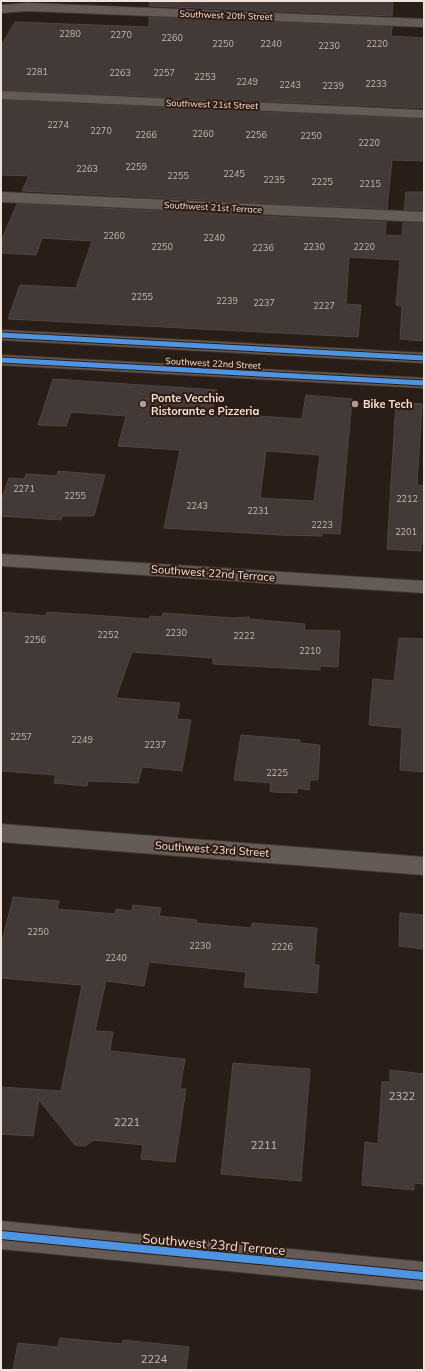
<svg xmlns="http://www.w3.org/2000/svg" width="425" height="1371" font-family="Mulish,sans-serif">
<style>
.building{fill:#433936;stroke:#4f4542;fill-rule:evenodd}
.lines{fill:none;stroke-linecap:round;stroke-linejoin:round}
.street-casing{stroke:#413733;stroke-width:2}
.secondary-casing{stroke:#413733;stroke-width:2}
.street{fill:#645a56;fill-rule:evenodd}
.secondary{fill:#645a53;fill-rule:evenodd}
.cycleway-far1-casing{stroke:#2f1b10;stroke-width:7}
.cycleway-casing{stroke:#2f1b10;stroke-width:10}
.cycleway-far1{stroke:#4d94e3;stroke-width:5}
.cycleway{stroke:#4d94e3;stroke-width:8}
.poi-dot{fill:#aa9d96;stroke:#2f1b10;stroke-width:1.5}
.labels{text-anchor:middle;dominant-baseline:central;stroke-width:4;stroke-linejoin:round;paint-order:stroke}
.far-street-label{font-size:9px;fill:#f0e2db;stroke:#2f1b10}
.number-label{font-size:9px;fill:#c5b8b2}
.poi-label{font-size:11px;font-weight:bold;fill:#f0e2db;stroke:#2f1b10;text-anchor:start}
.street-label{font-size:11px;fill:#f0e2db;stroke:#2f1b10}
.near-number-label{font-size:11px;fill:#c5b8b2}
.near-street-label{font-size:13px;fill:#f0e2db;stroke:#2f1b10}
</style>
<rect width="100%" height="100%" fill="#281d17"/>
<g class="building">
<polygon points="150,1 393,1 392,16 149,6"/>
<polygon points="149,17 392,27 391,36 424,38 424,108 1,90 1,46 15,22 149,27"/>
<polygon points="1,100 424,119 424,161 392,160 387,209 22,191 29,176 1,175"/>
<polygon points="406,192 424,192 424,210 404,210"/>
<polygon points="17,204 386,222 385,235 402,236 403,223 424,223 424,341 400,339 402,306 396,305 400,260 349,257 346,304 361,305 358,337 8,319 20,285 76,288 92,241 42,238 36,255 1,253 1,241"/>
<path d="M 53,379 L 217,390 L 212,413 L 302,419 L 306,395 L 352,399 L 340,534 L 322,533 L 322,536 L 281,535 L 164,528 L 180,450 L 118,446 L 126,416 L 71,412 L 66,426 L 38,425 ZM 266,451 L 320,455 L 314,501 L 260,498 Z"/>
<polygon points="396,402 422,404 417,485 424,486 424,543 421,543 421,551 387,549"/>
<polygon points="58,471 105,475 94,516 62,516 61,520 1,516 1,501 9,478 24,479 26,474 57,476"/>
<polygon points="1,612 46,616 47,612 149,619 150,616 162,617 163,613 233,618 250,617 249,619 305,624 304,630 340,631 338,667 320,666 320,670 213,664 213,658 132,652 116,698 180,703 177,719 191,720 182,771 142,767 138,783 88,781 87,786 54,783 56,775 1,771"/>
<polygon points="399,638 424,639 424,772 400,770 402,728 369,725 373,679 394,681"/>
<polygon points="241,735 300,740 300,743 320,745 318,780 310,780 309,790 297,788 297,793 273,792 270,791 271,783 234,780"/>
<polygon points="13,897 59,901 57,909 115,914 116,909 132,911 133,905 161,908 159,916 197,920 196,923 251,928 252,923 317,928 314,965 319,965 317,993 244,987 246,972 149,962 144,986 106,981 95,1031 113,1032 110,1051 185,1059 180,1089 186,1089 175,1162 141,1159 143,1145 94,1140 85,1146 75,1145 39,1100 33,1136 1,1134 1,1087 61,1091 82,985 1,978 1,946"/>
<polygon points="400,913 424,915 424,949 399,946"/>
<polygon points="233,1063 310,1069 301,1181 221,1174"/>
<polygon points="390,1070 424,1074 424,1184 414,1183 414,1190 362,1185 365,1142 378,1144 382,1082 390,1082"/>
<polygon points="60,1338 122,1344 123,1340 189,1347 186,1370 13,1370 18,1343 58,1347"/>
</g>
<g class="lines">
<g class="street-casing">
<g id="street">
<polygon points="28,3 424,19 424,27 28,11 1,13 1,5"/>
<polygon points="1,91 424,110 424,118 1,99"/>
<polygon points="1,192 424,212 424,222 1,202"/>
<polygon points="1,554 424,581 424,593 1,566"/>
<polygon points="1,824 424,857 424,875 1,842"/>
<polygon points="1,1221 424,1262 424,1290 1,1249"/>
</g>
</g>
<g class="secondary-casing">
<g id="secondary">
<polygon points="1,330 424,353 424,363 1,340"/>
<polygon points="1,355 424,378 424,388 1,365"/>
</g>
</g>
<use href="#street" class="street"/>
<use href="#secondary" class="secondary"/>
<g class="cycleway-far1-casing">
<g id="cycleway-far1">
<polyline points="1,335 424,358"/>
<polyline points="1,360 424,383"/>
</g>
</g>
<g class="cycleway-casing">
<polyline id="cycleway" points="1,1235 424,1276"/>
</g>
<use href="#cycleway-far1" class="cycleway-far1"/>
<use href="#cycleway" class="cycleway"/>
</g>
<g class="poi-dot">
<circle cx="143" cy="404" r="4"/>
<circle cx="355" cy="404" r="4"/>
</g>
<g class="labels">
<g class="far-street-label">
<text transform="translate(226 15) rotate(2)">Southwest 20th Street</text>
<text transform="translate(212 104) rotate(2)">Southwest 21st Street</text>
<text transform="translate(213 207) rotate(3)">Southwest 21st Terrace</text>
<text transform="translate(213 363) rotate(3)">Southwest 22nd Street</text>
</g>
<g class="number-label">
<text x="70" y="33">2280</text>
<text x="121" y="34">2270</text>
<text x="172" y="37">2260</text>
<text x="223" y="43">2250</text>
<text x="271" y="43">2240</text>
<text x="377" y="43">2220</text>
<text x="329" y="45">2230</text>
<text x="37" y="71">2281</text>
<text x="120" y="72">2263</text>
<text x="164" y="72">2257</text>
<text x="205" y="76">2253</text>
<text x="247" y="81">2249</text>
<text x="376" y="83">2233</text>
<text x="290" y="84">2243</text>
<text x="333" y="85">2239</text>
<text x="58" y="124">2274</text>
<text x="101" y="130">2270</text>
<text x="203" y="133">2260</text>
<text x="146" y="134">2266</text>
<text x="256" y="134">2256</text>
<text x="311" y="135">2250</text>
<text x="369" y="142">2220</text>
<text x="136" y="166">2259</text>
<text x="87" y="168">2263</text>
<text x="234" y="173">2245</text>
<text x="178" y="175">2255</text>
<text x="274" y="179">2235</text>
<text x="322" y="181">2225</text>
<text x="370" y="183">2215</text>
<text x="114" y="235">2260</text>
<text x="214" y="237">2240</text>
<text x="162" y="246">2250</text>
<text x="314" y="246">2230</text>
<text x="364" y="246">2220</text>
<text x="263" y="247">2236</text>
<text x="142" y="296">2255</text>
<text x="227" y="300">2239</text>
<text x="264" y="302">2237</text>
<text x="324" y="305">2227</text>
<text x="24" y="488">2271</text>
<text x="75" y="495">2255</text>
<text x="407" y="498">2212</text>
<text x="197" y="505">2243</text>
<text x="258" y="510">2231</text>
<text x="322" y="524">2223</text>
<text x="406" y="531">2201</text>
<text x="176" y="632">2230</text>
<text x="108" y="634">2252</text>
<text x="244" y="635">2222</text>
<text x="35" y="639">2256</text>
<text x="310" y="650">2210</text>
<text x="21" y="736">2257</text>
<text x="82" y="739">2249</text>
<text x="155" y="744">2237</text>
<text x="277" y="772">2225</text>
<text x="38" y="931">2250</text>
<text x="200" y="945">2230</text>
<text x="282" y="946">2226</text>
<text x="116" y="957">2240</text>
</g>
<g class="poi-label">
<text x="151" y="398">Ponte Vecchio<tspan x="151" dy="13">Ristorante e Pizzeria</tspan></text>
<text x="363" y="404">Bike Tech</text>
</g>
<g class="street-label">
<text transform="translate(213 573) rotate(4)">Southwest 22nd Terrace</text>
<text transform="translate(212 849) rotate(4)">Southwest 23rd Street</text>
</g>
<g class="near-number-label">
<text x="402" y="1096">2322</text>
<text x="127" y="1122">2221</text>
<text x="264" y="1145">2211</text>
<text x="154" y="1359">2224</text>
</g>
<g class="near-street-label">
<text transform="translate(214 1244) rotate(5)">Southwest 23rd Terrace</text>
</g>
</g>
<rect width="425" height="1371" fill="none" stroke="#f0e2db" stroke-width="4"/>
</svg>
